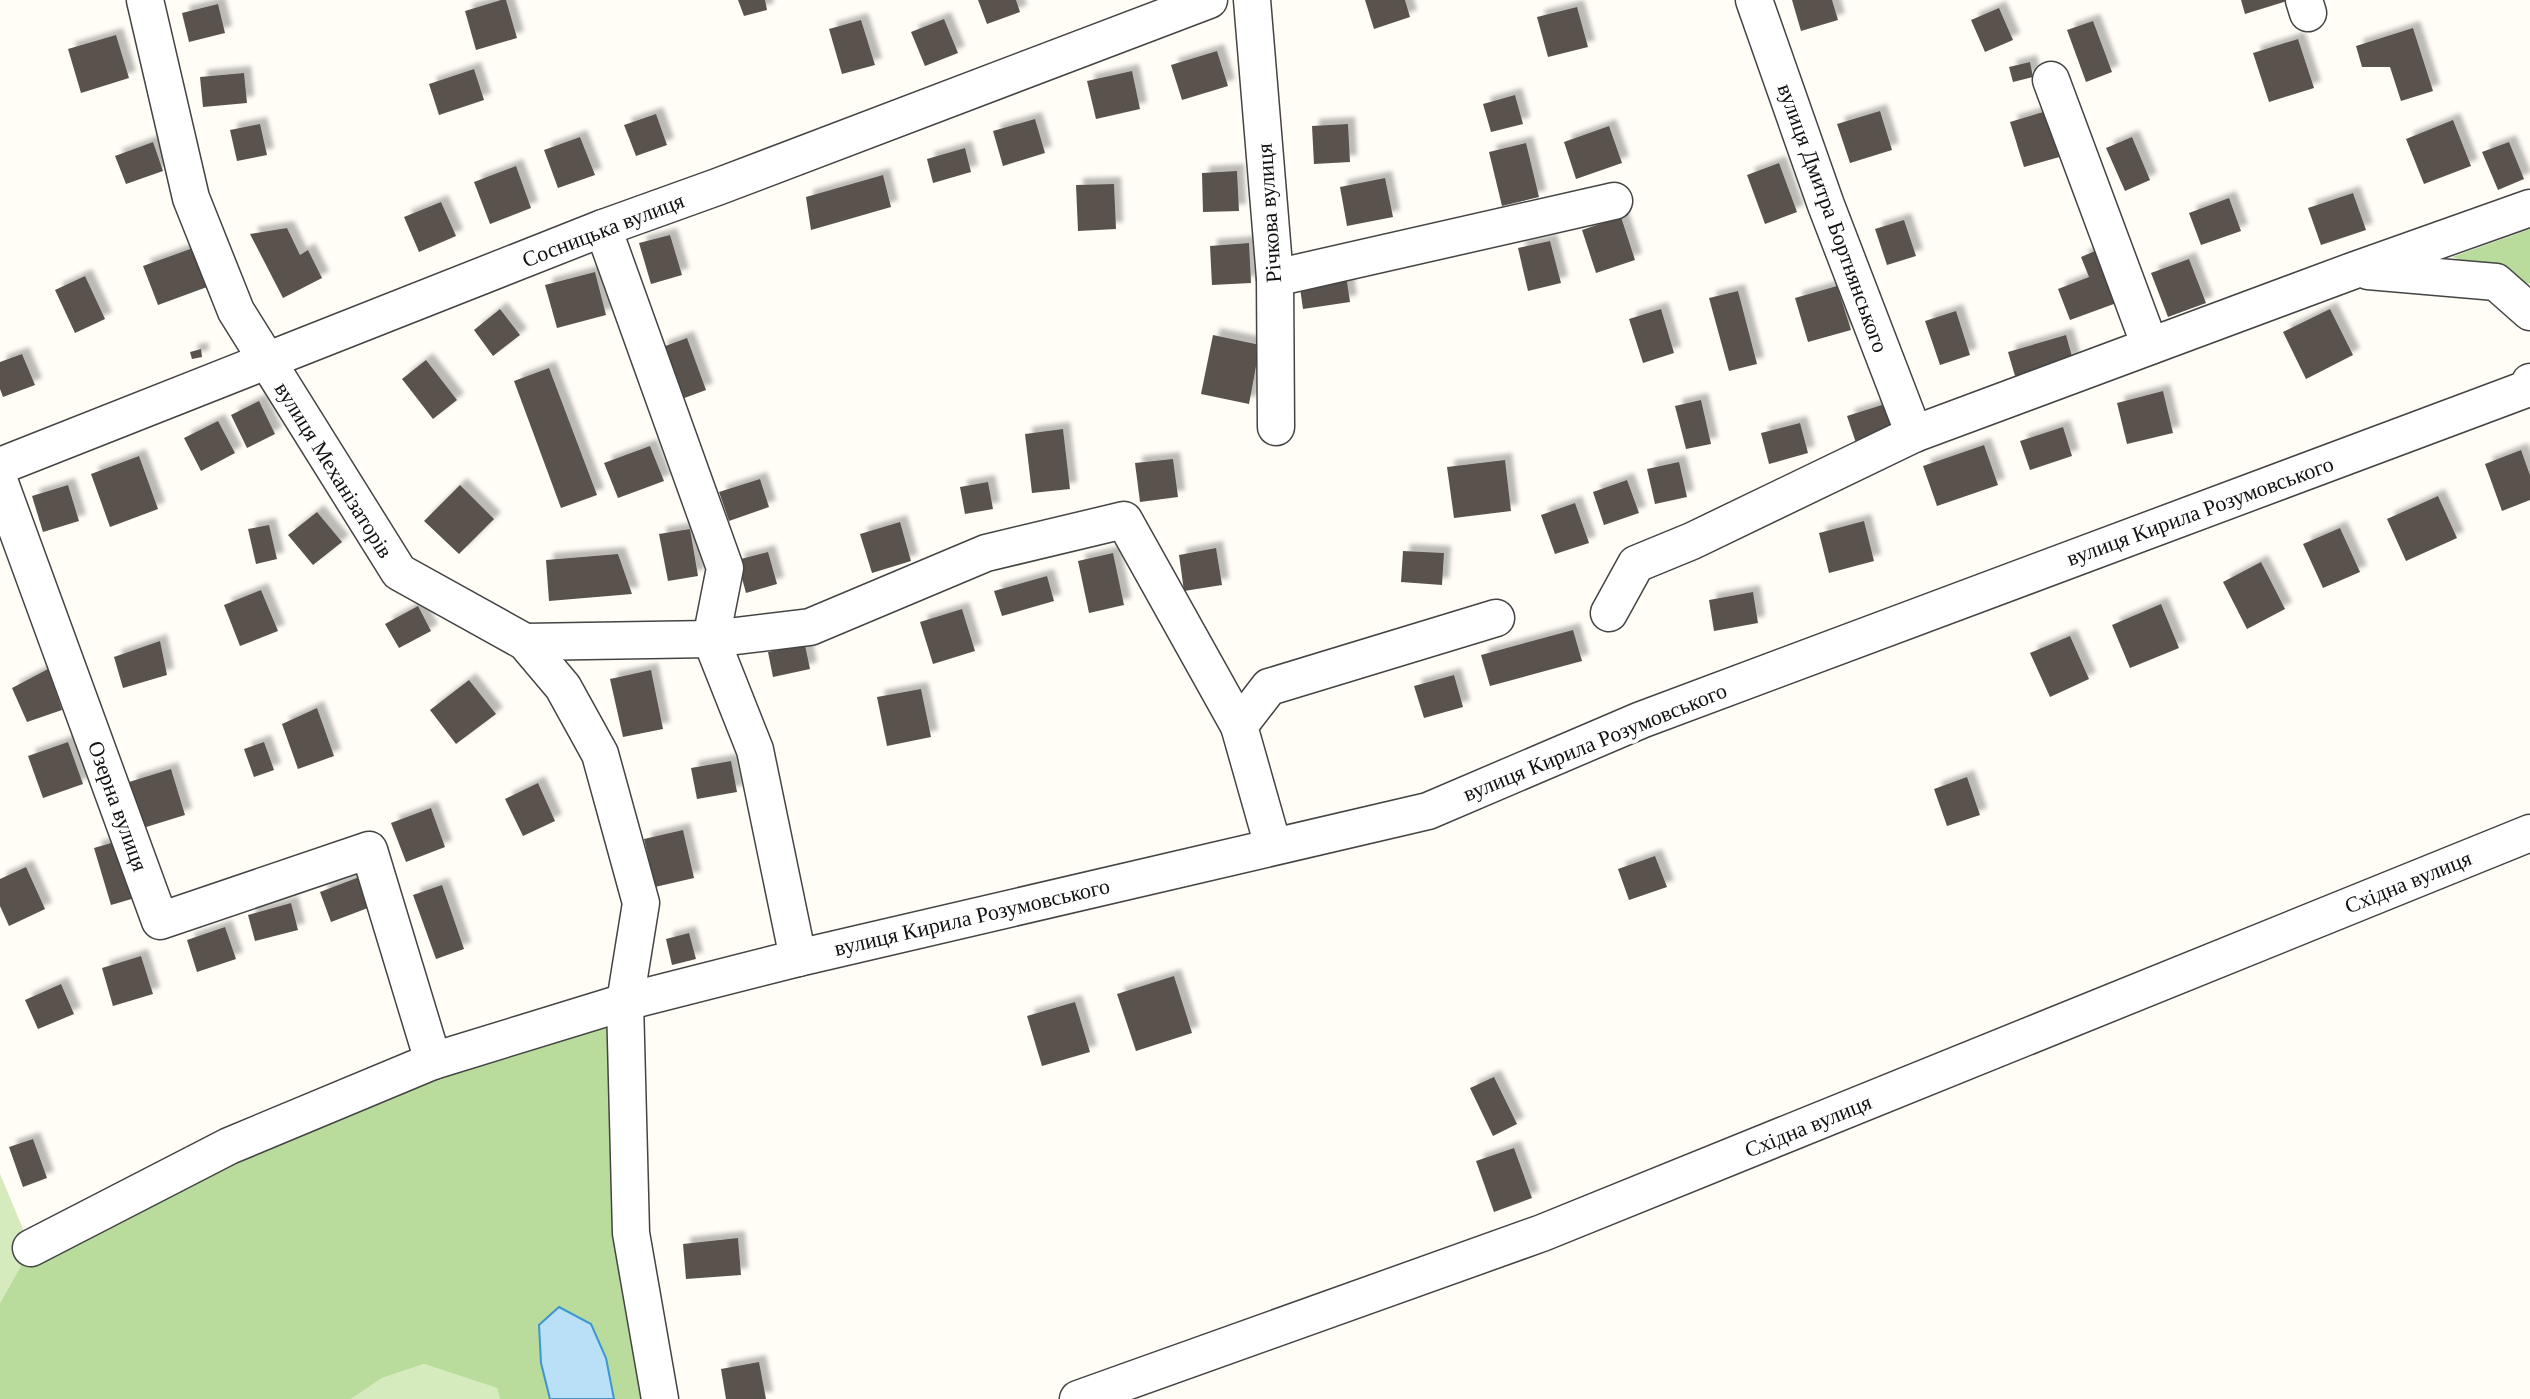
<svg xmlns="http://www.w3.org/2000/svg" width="2530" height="1399" font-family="'Times New Roman',serif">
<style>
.green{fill:#d5ebbd}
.forest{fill:#b9dc9c}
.water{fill:#b9e0f7;stroke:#3f96cf;stroke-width:2}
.building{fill:#5a524d;filter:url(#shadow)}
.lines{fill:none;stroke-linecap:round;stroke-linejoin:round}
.minor-casing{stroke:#444;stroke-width:39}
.minor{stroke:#fff;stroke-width:36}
.labels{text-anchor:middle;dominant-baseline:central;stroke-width:8;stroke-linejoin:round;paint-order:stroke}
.street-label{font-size:22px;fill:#111;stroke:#fff}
</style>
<defs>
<filter id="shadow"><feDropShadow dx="7" dy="-7" stdDeviation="2" flood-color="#0004"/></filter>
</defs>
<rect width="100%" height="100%" fill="#fffdf5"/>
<g class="green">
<polygon points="0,1174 31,1248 0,1303"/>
<polygon points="424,1364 497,1388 500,1399 351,1399 382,1378"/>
</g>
<g class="forest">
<polygon points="2530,229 2530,284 2452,257"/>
<polygon points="611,1027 627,1274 641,1399 500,1399 497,1388 424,1364 382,1378 351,1399 0,1399 0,1303 31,1248 437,1069"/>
</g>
<polygon class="water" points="559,1307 591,1324 606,1358 614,1399 550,1399 541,1363 539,1325"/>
<g class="building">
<polygon points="501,0 506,0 517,38 476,50 465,11"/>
<polygon points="738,0 765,0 767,10 744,16"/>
<polygon points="978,0 1016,0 1020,12 987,24"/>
<polygon points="1365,0 1405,0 1410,17 1374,29"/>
<polygon points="1792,0 1832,0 1838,20 1801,31"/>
<polygon points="2241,0 2287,0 2287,1 2245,14"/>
<polygon points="218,4 225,33 189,42 182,13"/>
<polygon points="1577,7 1588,47 1548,57 1537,17"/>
<polygon points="1999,8 2013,40 1985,52 1971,20"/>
<polygon points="944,19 958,53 925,66 911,32"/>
<polygon points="861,20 875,65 842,74 829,29"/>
<polygon points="2093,21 2112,72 2086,82 2067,30"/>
<polygon points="2413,28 2433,91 2401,101 2390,67 2362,67 2356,46"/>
<polygon points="116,35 129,78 81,93 68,49"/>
<polygon points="2298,39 2314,88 2269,102 2253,53"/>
<polygon points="1217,51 1228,86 1182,100 1171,65"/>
<polygon points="2030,62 2033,77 2013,82 2009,67"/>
<polygon points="474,69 484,100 439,115 429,84"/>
<polygon points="1132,71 1140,109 1096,119 1087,81"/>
<polygon points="244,73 247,103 203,107 200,77"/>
<polygon points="1515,95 1523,124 1491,132 1483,104"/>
<polygon points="2050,110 2063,156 2024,167 2010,122"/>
<polygon points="1880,111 1892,150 1850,163 1837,124"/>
<polygon points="656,114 667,145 636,156 624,125"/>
<polygon points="1035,119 1045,153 1003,166 993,131"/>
<polygon points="2453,120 2471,166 2424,184 2406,139"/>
<polygon points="260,124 267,155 237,161 230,130"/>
<polygon points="1348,124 1350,162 1314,164 1312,126"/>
<polygon points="1609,126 1622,163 1576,179 1564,142"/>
<polygon points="580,137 595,175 558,188 544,150"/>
<polygon points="2132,137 2150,180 2125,191 2106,148"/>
<polygon points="153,142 163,171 126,184 115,156"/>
<polygon points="2509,142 2524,179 2498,190 2482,152"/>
<polygon points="1526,143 1539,197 1502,206 1489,152"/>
<polygon points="965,148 971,172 933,183 927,159"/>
<polygon points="1779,163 1797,212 1765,224 1747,175"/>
<polygon points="516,166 531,208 490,224 474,182"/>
<polygon points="1237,171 1239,211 1203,212 1202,173"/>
<polygon points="883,175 891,207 811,230 806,197"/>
<polygon points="1385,178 1393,217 1347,226 1340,187"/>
<polygon points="1114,184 1116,229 1078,231 1076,185"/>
<polygon points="2353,193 2366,230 2321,245 2308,208"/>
<polygon points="2229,198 2241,231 2201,245 2189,213"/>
<polygon points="441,202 456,236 419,252 404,217"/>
<polygon points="1621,217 1635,260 1596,273 1582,230"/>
<polygon points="1904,220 1916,256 1887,265 1875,229"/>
<polygon points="287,228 300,255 308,250 322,278 283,298 250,234"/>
<polygon points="670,235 682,275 651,284 639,243"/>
<polygon points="1550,241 1561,283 1528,291 1518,248"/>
<polygon points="1249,243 1251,283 1212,285 1210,246"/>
<polygon points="193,248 207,287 158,305 143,266"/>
<polygon points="2102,248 2122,301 2070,320 2058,289 2089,277 2081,257"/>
<polygon points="2189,259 2206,303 2168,317 2151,273"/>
<polygon points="595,272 606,315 557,328 545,285"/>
<polygon points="1346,275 1350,302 1303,309 1299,281"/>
<polygon points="85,276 105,319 75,333 55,290"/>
<polygon points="1837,286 1851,330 1808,342 1795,298"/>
<polygon points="1738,291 1757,364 1729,371 1709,298"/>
<polygon points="500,309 520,335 493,356 474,330"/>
<polygon points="1661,309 1674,353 1643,363 1629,319"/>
<polygon points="2330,309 2353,355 2306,379 2283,332"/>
<polygon points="1956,311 1970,355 1940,365 1925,321"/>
<polygon points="1213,335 1260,345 1249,404 1201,394"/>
<polygon points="2066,335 2073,360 2015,376 2008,352"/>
<polygon points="687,338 706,390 679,400 660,348"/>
<polygon points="201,349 202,357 192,359 190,352"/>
<polygon points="22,354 35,385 3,397 0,389 0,362"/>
<polygon points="426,360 457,400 433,419 402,379"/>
<polygon points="549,368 597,495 561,508 514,381"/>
<polygon points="2163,391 2173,433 2127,444 2117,403"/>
<polygon points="1701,400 1711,444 1686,449 1675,406"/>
<polygon points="259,401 275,434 247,448 231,415"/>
<polygon points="1885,404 1895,436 1858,449 1847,416"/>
<polygon points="218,421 235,453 201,471 184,438"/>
<polygon points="1800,423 1808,453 1769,464 1761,433"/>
<polygon points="2063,427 2072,456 2030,470 2020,441"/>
<polygon points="1063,429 1070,489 1032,493 1025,434"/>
<polygon points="1984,445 1998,485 1937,506 1923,466"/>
<polygon points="650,446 664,481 618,498 604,463"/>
<polygon points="2521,450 2530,475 2530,500 2502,511 2485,464"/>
<polygon points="139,456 158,509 110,527 91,474"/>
<polygon points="1173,459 1178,497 1140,502 1135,463"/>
<polygon points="1505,460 1511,511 1454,518 1447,467"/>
<polygon points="1679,462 1687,497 1655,504 1647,469"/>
<polygon points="760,479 769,507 729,521 719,492"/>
<polygon points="1627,480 1639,513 1604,525 1593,492"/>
<polygon points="988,482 993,509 965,514 960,487"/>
<polygon points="68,485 79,521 43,532 32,496"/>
<polygon points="460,485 494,519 459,554 424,521"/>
<polygon points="2438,496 2457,538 2406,561 2387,519"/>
<polygon points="1575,503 1589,543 1555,554 1541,515"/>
<polygon points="317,512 342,542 313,565 288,535"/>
<polygon points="1864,521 1874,561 1829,573 1819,533"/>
<polygon points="900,522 911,561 872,573 860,534"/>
<polygon points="269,525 277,559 256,564 248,529"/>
<polygon points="2340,528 2360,572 2323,588 2303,544"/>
<polygon points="690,529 698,576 668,581 659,534"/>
<polygon points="1216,548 1222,585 1184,591 1179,555"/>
<polygon points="1403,551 1444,553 1442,585 1401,582"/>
<polygon points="768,552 777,584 746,593 737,560"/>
<polygon points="1113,553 1124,605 1089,613 1078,561"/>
<polygon points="618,554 632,594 549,601 546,560"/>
<polygon points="2261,562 2285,609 2247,629 2223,582"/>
<polygon points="1047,576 1054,601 1002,616 994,591"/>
<polygon points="261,590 278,631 240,646 224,605"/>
<polygon points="1753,592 1758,623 1714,631 1709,600"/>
<polygon points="2161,604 2179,648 2130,668 2112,625"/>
<polygon points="418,606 431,631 399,648 385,624"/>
<polygon points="962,609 975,651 933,664 920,622"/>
<polygon points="1573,630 1582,661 1490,686 1481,655"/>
<polygon points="2070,636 2089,679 2050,697 2030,653"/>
<polygon points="160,641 167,675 123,688 114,657"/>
<polygon points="805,645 810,669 773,677 768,652"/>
<polygon points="48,669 62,710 27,722 12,688"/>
<polygon points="651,670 663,729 623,737 610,679"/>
<polygon points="1454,675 1463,707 1424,718 1414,686"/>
<polygon points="469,680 496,714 456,744 430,710"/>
<polygon points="921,689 931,737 887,746 877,697"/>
<polygon points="317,708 334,756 298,769 282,724"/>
<polygon points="68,742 83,784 43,798 28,756"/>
<polygon points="264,742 274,770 254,777 244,749"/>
<polygon points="731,761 737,792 697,799 691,768"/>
<polygon points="171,769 185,815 143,828 129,782"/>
<polygon points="1967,777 1980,815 1947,826 1934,789"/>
<polygon points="538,783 555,821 523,836 505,799"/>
<polygon points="431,808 445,847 406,862 391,823"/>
<polygon points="683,830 694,878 655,887 644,839"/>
<polygon points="118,841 135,898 111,905 94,848"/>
<polygon points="1655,856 1667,887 1629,900 1618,869"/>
<polygon points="26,867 45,909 9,926 0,906 0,879"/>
<polygon points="362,876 373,906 331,922 320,892"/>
<polygon points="442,885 464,949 436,959 413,895"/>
<polygon points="291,903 298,930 255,941 248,915"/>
<polygon points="225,927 236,959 197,972 187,940"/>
<polygon points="689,933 696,959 672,965 666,939"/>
<polygon points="141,956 153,994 113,1006 102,968"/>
<polygon points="1174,976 1192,1033 1136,1051 1117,994"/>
<polygon points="61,984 74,1014 38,1029 25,1000"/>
<polygon points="1075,1002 1090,1052 1042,1066 1027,1016"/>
<polygon points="1494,1077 1517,1124 1493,1136 1470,1088"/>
<polygon points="33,1139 47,1178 23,1187 9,1147"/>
<polygon points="1514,1148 1532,1198 1494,1212 1476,1161"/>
<polygon points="738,1238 741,1275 686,1279 683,1244"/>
<polygon points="759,1362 766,1399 726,1399 721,1369"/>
</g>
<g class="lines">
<g class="minor-casing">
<g id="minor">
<polyline points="145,0 191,198 236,311 399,572 525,642 563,687 600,754 641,903 625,1002 631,1233 660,1399"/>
<polyline points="1252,0 1275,278 1276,427"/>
<polyline points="1754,0 1826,205 1914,434"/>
<polyline points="2304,0 2308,13"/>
<polyline points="2051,80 2150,346"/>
<polyline points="603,228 725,568 711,639 810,627 986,553 1124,520 1239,726"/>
<polyline points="2368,271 2496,282 2530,312"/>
<polyline points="1275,278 1614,201"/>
<polyline points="0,466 603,228 717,187 1209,0"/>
<polyline points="0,483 160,921 369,850 433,1061"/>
<polyline points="1609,613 1636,564 1692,541 1914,434 2355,270 2530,208"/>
<polyline points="525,642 711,639 755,750 798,958"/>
<polyline points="1273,846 1239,726 1269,687 1496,618"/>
<polyline points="31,1248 229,1146 433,1061 625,1002 798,958 1428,811 1641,720 2529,388 2530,382"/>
<polyline points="1078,1399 1542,1233 2530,833"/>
</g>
</g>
<use href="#minor" class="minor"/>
</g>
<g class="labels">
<g class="street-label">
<text transform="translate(1269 213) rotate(-94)">Річкова вулиця</text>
<text transform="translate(1833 218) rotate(70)">вулиця Дмитра Бортнянського</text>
<text transform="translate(603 230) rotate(-21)">Сосницька вулиця</text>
<text transform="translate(334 470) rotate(58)">вулиця Механізаторів</text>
<text transform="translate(2200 511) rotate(-20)">вулиця Кирила Розумовського</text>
<text transform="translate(1595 742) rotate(-22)">вулиця Кирила Розумовського</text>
<text transform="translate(118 806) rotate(70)">Озерна вулиця</text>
<text transform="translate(2408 882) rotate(-22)">Східна вулиця</text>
<text transform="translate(972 917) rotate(-13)">вулиця Кирила Розумовського</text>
<text transform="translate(1808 1126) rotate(-22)">Східна вулиця</text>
</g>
</g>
</svg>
